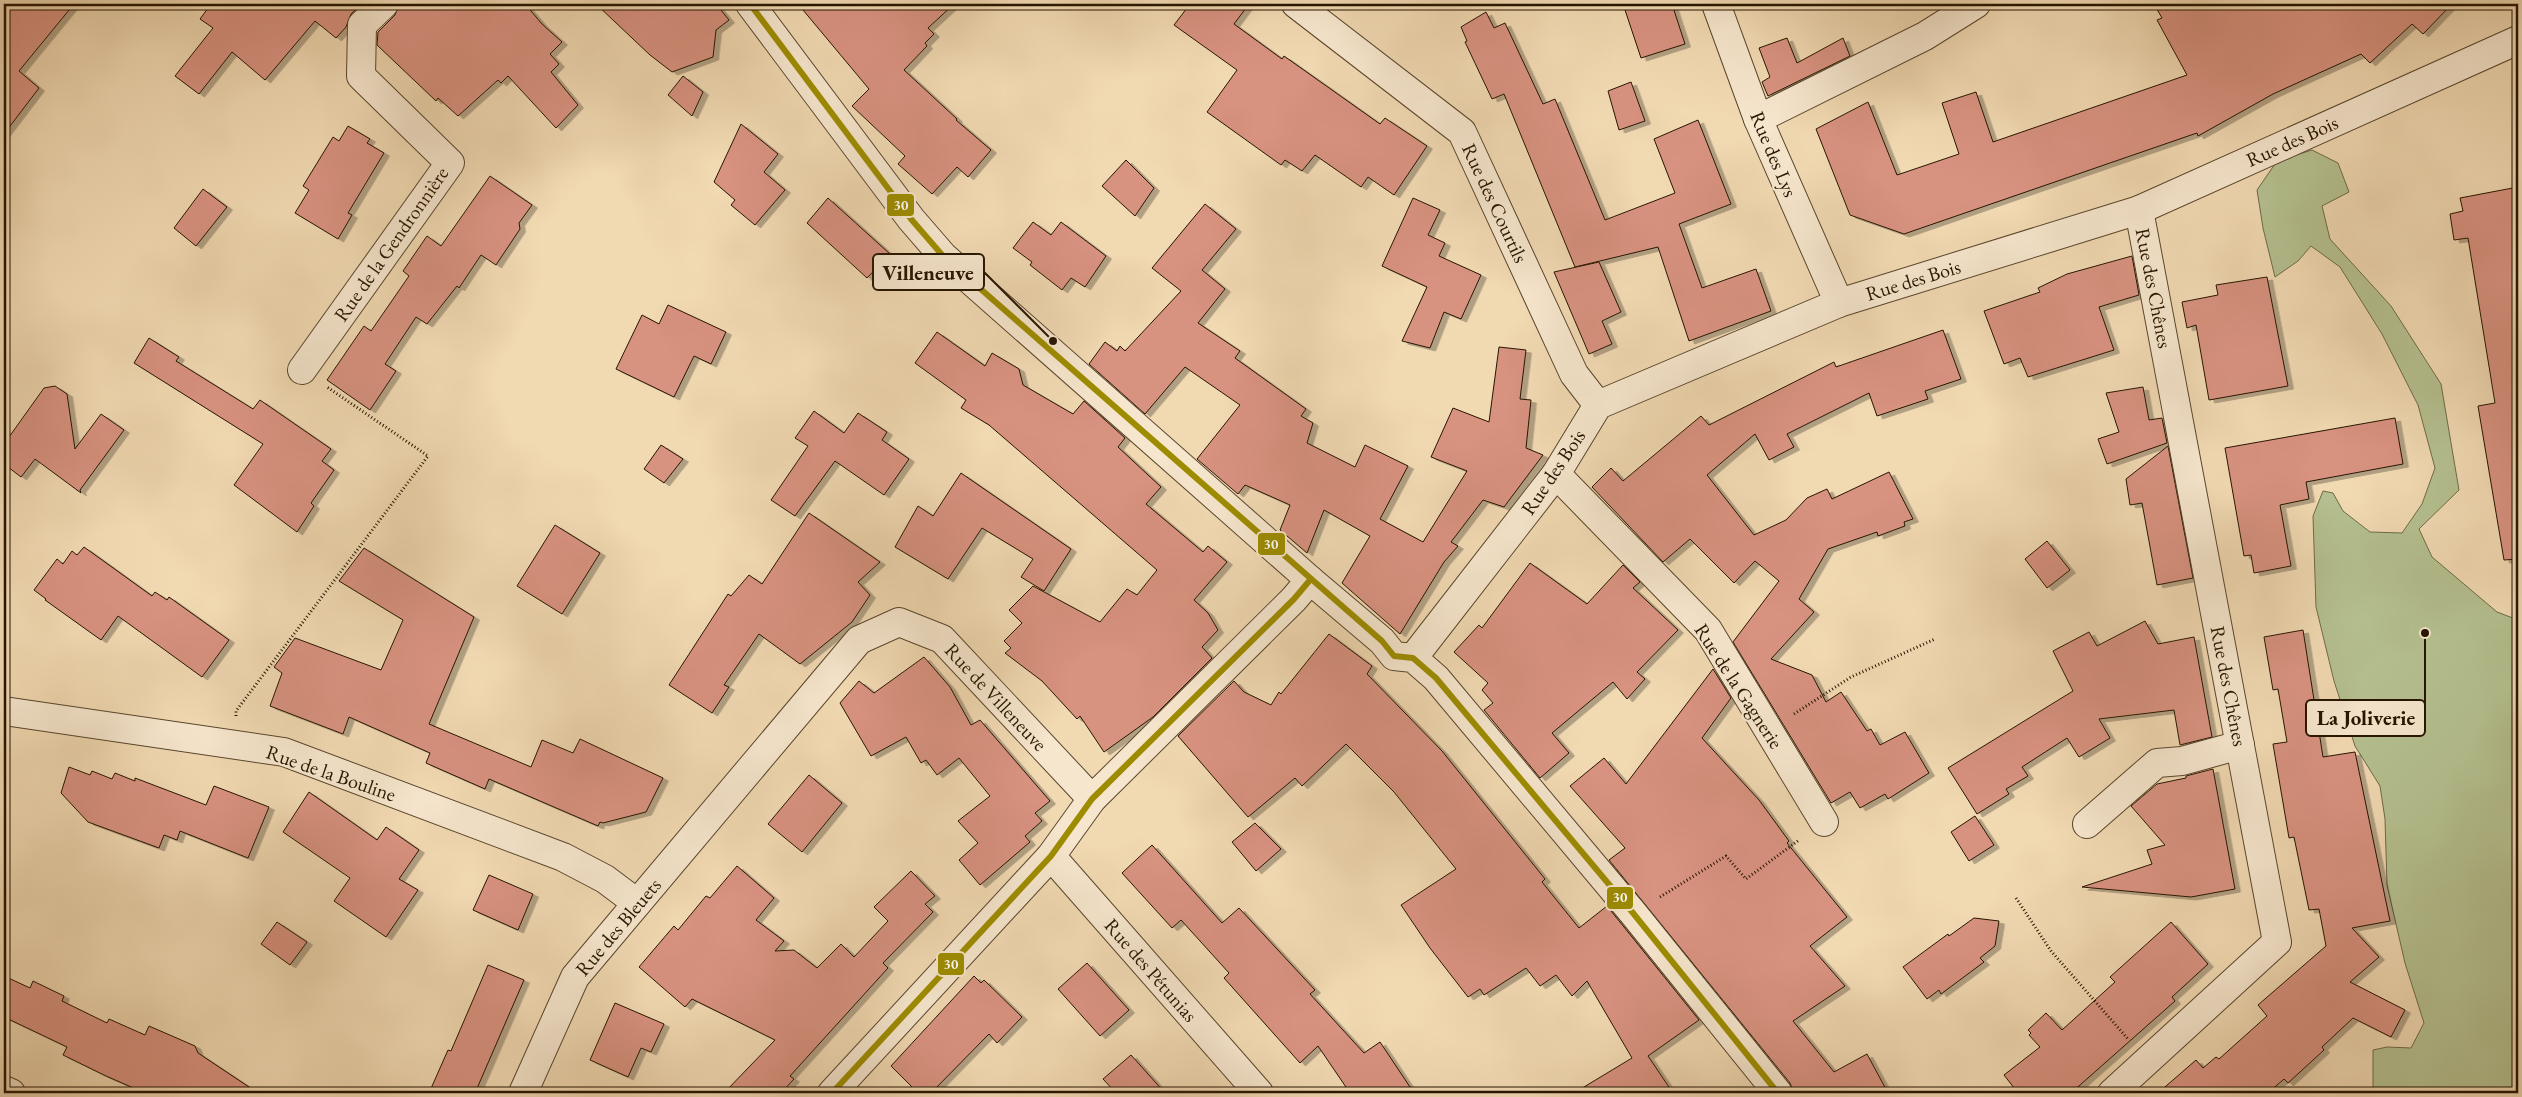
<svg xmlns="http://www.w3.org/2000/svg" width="2522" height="1097" font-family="'EB Garamond',serif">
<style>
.green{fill:#b5c090;stroke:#6e6a48}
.building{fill:#d89280;stroke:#261500;filter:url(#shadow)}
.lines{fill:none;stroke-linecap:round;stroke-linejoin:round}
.minor-casing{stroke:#59462c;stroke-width:30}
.path{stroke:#261500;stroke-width:3;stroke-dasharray:1 2.5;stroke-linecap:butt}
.minor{stroke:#f6e6cd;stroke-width:28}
.bus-1-casing{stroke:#f6e6cd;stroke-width:10}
.bus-1{stroke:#9d8c00;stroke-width:6}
.labels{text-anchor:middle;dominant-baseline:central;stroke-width:4.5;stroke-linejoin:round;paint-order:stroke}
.street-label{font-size:20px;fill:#261500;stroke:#f6e6cd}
.leader{fill:none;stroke:#261500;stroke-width:2}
.callout-dot{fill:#261500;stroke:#f6e6cd;stroke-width:2}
.callout{fill:#f6e6cd;stroke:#261500;stroke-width:2}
.callout-label{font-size:21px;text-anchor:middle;font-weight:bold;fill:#261500}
.line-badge{stroke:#f6e6cd;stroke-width:2}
.badge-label{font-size:14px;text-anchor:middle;font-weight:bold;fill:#fff}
</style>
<defs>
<filter id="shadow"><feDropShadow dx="5.5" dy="3" stdDeviation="0" flood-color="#0004"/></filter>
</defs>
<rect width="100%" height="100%" fill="#f1d9b2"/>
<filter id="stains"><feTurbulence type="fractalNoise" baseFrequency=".004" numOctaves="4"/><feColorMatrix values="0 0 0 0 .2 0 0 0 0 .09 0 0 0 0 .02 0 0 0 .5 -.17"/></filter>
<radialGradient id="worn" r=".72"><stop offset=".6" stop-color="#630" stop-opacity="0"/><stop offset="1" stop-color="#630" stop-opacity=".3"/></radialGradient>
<polygon class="green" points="2312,150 2338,163 2349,192 2322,206 2330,239 2391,306 2441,384 2459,490 2419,529 2432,557 2497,612 2518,620 2518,1093 2346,1093 2345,1089 2373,1088 2373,1050 2387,1047 2411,1048 2424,1023 2405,963 2387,885 2385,819 2380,786 2355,746 2334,681 2316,607 2313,516 2323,491 2333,493 2343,511 2370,532 2402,533 2422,504 2435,468 2418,405 2382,334 2340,267 2311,246 2298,261 2275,277 2263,228 2257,190 2277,161"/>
<g class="building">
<polygon points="4,4 74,4 19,71 39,88 4,134"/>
<polygon points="211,4 362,4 351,14 346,27 336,38 315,21 265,80 232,52 199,94 175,76 213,28 200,19"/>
<polygon points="399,4 525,4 542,24 562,42 550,54 559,64 551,72 578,105 556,128 508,76 501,83 498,80 458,116 438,98 436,101 377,45 378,32 395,15"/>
<polygon points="596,4 716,4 729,20 716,30 713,57 672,72 650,55"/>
<polygon points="798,4 954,4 928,28 934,34 925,43 927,46 904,70 957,119 956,120 991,150 968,177 957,167 932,194 898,164 905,156 852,106 869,89"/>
<polygon points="1190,4 1249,4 1234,24 1282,59 1284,56 1380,124 1385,118 1427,146 1394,195 1368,177 1361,187 1315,155 1302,171 1285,160 1281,165 1207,112 1237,70 1174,25"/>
<polygon points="1623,4 1672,4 1685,44 1641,58"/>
<polygon points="2154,4 2452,4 2423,34 2412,24 2370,63 2361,54 2273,94 2198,136 2197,133 1904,234 1850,215 1816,129 1868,102 1897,175 1959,154 1942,103 1976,92 1993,142 2187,75 2157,20 2162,18"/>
<polygon points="1486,12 1494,28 1505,23 1543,104 1555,99 1605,220 1675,193 1654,139 1698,120 1731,204 1679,224 1702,288 1756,269 1771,311 1689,341 1658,247 1575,267 1504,94 1492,99 1465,42 1467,41 1461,27"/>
<polygon points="1787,38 1797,63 1843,38 1850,56 1768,96 1762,82 1770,77 1759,48"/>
<polygon points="683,76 703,92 692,116 668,95"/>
<polygon points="1631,82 1645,121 1619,130 1608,91"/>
<polygon points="741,124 778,154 764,172 785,190 755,225 731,205 735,200 714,182"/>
<polygon points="348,126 370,139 367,143 384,153 348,213 352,215 338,239 295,213 309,190 303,186 333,137 339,141"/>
<polygon points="1126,160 1154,188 1135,216 1102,186"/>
<polygon points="490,176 532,205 519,223 520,229 496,265 481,255 459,288 457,286 427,324 416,317 385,364 396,371 370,410 327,380 364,326 371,331 409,276 403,271 427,236 441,246"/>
<polygon points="2518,187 2518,559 2504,560 2478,406 2495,403 2468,238 2454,240 2450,214 2463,211 2460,198"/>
<polygon points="203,189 227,207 196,246 174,228"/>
<polygon points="828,198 890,254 867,278 807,223"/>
<polygon points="1413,198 1440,210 1428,235 1445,243 1439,256 1481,275 1461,319 1444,312 1430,348 1402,341 1427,287 1382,266"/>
<polygon points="1205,204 1236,229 1202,270 1225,289 1198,323 1240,351 1235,358 1306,409 1301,416 1313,423 1307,443 1355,467 1365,445 1408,466 1380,519 1423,542 1467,471 1431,457 1453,408 1489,422 1499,347 1526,350 1520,399 1531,400 1526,448 1543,455 1504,507 1483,500 1451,542 1458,546 1444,562 1400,634 1342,583 1370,536 1324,510 1307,553 1280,530 1290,505 1245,485 1238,494 1197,459 1240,405 1185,367 1145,414 1089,364 1105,342 1117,351 1120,346 1125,351 1181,291 1152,268"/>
<polygon points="1033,222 1051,235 1061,222 1106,256 1085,287 1071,278 1062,290 1030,265 1032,262 1013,248"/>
<polygon points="2132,256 2139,295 2099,307 2114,350 2028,377 2020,358 2004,364 1984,311 2040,292 2038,288 2067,274"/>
<polygon points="1599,262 1621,312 1602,321 1612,344 1589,354 1554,272"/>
<polygon points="2267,277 2288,386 2209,400 2196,325 2187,328 2182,302 2218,295 2216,285"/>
<polygon points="668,305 726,332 711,364 694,356 674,397 616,369 642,315 659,324"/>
<polygon points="1943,330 1961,379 1925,391 1928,399 1877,416 1869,393 1787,434 1794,447 1769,460 1755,434 1707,475 1754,535 1786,520 1807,498 1827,489 1832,499 1889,472 1913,519 1904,522 1905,526 1878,536 1877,532 1828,549 1799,599 1814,612 1771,659 1812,675 1826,702 1841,692 1867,731 1871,729 1880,745 1905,732 1929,773 1888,799 1885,794 1860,808 1850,792 1831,803 1733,642 1779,581 1755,561 1734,583 1690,539 1663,562 1592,487 1611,468 1623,481 1701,416 1709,425 1834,362 1836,367"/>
<polygon points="937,332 985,366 992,353 1019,369 1023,385 1073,414 1084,401 1125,438 1118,447 1161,487 1146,504 1203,552 1208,546 1227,562 1194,600 1208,613 1218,630 1202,647 1212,658 1153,717 1104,752 1080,716 1077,719 1042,681 1005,653 1011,648 1004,641 1022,623 1009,610 1033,586 1100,622 1127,589 1137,595 1157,570 989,425 961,408 966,400 915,363"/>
<polygon points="149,338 179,357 176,361 253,409 260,400 331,449 322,461 334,470 311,503 314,506 297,532 234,485 263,444 134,363"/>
<polygon points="55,386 67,394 75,449 101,414 124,430 80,490 81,493 35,459 21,477 4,464 4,444 44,388"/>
<polygon points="2143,387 2149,420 2162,418 2167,443 2107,464 2098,439 2119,432 2106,393"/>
<polygon points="814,411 844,433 858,413 887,432 882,440 909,459 884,495 835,461 795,516 771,500 808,446 795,438"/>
<polygon points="2395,418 2403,464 2306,482 2309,499 2280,505 2291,566 2254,573 2251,555 2244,556 2225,448"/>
<polygon points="661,445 683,459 664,483 644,469"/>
<polygon points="2168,446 2193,578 2157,585 2142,503 2130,505 2126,479"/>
<polygon points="961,473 1071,549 1044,591 1021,577 1033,559 982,528 948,579 895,547 918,506 933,516"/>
<polygon points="809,513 880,562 858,582 870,595 852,622 800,664 759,634 724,685 729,687 712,713 669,685 728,594 731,596 749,575 762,584"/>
<polygon points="555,525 600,553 562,614 517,586"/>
<polygon points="2047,541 2070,570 2047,588 2025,559"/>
<polygon points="84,547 152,596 155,592 167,600 169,597 229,640 202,677 118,616 101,640 45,600 46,599 34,590 57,559 63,564 72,551 77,555"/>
<polygon points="364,548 474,617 429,724 531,767 542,740 573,753 580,739 663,778 646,812 603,823 600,822 598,826 489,779 485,789 426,763 430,753 349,717 343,734 270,706 282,673 274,667 295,638 381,670 403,620 339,581"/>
<polygon points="1530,563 1587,604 1623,565 1640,582 1633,588 1678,630 1637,672 1645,679 1627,699 1613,682 1552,733 1569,753 1540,778 1484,710 1493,703 1482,690 1488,683 1454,652 1479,625 1482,628"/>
<polygon points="2145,621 2158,644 2194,637 2212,737 2180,745 2174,710 2099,719 2110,738 2079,757 2067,738 2022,767 2028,776 2006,789 2009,794 1977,814 1948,768 2073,691 2053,651 2089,632 2097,646"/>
<polygon points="2303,630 2323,757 2355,752 2390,921 2352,928 2379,957 2350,982 2405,1010 2391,1037 2353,1018 2322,1047 2324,1050 2288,1083 2284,1079 2268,1093 2158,1093 2196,1060 2203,1068 2216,1057 2219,1059 2267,1016 2258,1005 2326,946 2319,909 2309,910 2294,837 2289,838 2273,744 2287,742 2278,689 2273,690 2264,637"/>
<polygon points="1329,634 1372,666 1367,674 1442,751 1545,879 1542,882 1579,928 1607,906 1699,1020 1648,1056 1673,1093 1574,1093 1632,1058 1587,981 1572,996 1556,975 1540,986 1526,968 1484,995 1480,989 1468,997 1430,948 1401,905 1456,869 1394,792 1346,744 1302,786 1295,778 1248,817 1178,736 1234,681 1244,692 1271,705 1279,692 1281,694"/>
<polygon points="924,657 950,687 971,725 980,720 1050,801 1035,813 1042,821 1025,836 1030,842 980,885 959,860 978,843 958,821 990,796 959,758 937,775 926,760 921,763 906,737 871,756 840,703 859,681 874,693"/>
<polygon points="1713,669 1731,698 1702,738 1759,800 1789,841 1787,843 1847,917 1810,946 1845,986 1793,1021 1834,1072 1867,1054 1888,1093 1794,1093 1790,1083 1609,860 1625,848 1570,786 1604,758 1626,784"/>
<polygon points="69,767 90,775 92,771 112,779 115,773 135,781 135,778 206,805 214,786 269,807 248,858 180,831 177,840 164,835 159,848 88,822 61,793"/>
<polygon points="2213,769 2235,889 2191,897 2082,887 2152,864 2147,850 2165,845 2131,806 2157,784 2186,778 2186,776"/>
<polygon points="809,775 842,803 802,852 768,824"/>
<polygon points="309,792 377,840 386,827 419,850 399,879 418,890 386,937 334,901 350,878 283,832"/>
<polygon points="1975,816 1994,845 1969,861 1951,832"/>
<polygon points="1255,823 1281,849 1256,871 1232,842"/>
<polygon points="1152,845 1222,923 1239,908 1315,990 1310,994 1364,1053 1380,1042 1414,1093 1350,1093 1318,1046 1300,1063 1224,978 1229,973 1181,920 1172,928 1122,873"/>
<polygon points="737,866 774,898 756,920 784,941 775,951 794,950 817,968 841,944 854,957 888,921 874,907 911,871 935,896 925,904 933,912 883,963 888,968 790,1076 794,1079 781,1093 724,1093 775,1040 692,999 685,1007 639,967 674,926 678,930 706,896 710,898"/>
<polygon points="489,875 533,894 518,930 473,910"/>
<polygon points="1974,918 1999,921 1995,946 1980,958 1984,962 1941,994 1939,990 1927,999 1903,967 1948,934 1949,936"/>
<polygon points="277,922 307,942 290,965 261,944"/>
<polygon points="2171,922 2208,964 2172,997 2175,1001 2071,1093 2018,1093 2004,1075 2040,1047 2029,1035 2031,1033 2028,1030 2046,1013 2062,1030 2115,982 2110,977"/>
<polygon points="1087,963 1129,1010 1100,1036 1058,989"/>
<polygon points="488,965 524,980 475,1093 429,1093 448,1050 451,1051"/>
<polygon points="4,976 30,988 33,981 64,996 62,1001 107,1023 109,1019 145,1035 149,1026 195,1046 198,1053 258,1093 145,1093 106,1076 63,1055 67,1047 4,1017"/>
<polygon points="974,976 981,983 984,980 1022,1017 997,1043 989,1034 931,1093 918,1093 891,1066"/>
<polygon points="615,1003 664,1024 651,1052 641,1048 628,1077 590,1060"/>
<polygon points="1131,1055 1165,1093 1116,1093 1103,1079"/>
</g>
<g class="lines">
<g class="minor-casing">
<g id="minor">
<polyline points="750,4 911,219 943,256 1310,580 1382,641 1394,656 1413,658 1436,678 1633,913 1778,1093"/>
<polyline points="1296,4 1462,132 1574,374 1598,405"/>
<polyline points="1716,4 1758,119 1839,303"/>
<polyline points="1758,119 1925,36 1976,4"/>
<polyline points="302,370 450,163 361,76 362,25 384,4"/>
<polyline points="1556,474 1708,630 1824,822"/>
<polyline points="1413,658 1556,474 1598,405 1839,303 2139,210 2518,40"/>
<polyline points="4,711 284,752 563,857 605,879 637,903"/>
<polyline points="2087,824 2157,763 2182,761 2240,745"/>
<polyline points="1051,856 1259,1093"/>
<polyline points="4,1090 11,1093"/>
<polyline points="523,1093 575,977 859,640 899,622 942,639 1092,799"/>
<polyline points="832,1093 1051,856 1092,799 1294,599 1310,580"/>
<polyline points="2112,1093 2277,942 2139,210"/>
</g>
</g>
<g class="path">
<polyline points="1794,714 1851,677 1935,639"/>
<polyline points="236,716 236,711 428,456 327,387"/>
<polyline points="1660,897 1726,856 1746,879 1799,840"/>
<polyline points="2016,898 2051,951 2128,1039"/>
</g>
<use href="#minor" class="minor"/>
<g class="bus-1-casing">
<g id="bus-1">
<polyline points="750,4 911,219 943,256 1382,641 1394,656 1413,658 1436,678 1633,913 1778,1093"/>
<polyline points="832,1093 1051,856 1092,799 1294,599 1310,580"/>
</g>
</g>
<use href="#bus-1" class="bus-1"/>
</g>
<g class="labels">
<g class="street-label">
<text transform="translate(2292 141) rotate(-24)">Rue des Bois</text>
<text transform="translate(1774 154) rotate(67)">Rue des Lys</text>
<text transform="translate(1495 203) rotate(65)">Rue des Courtils</text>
<text transform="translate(391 244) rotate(-55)">Rue de la Gendronnière</text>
<text transform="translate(1913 280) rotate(-17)">Rue des Bois</text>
<text transform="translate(2154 288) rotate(79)">Rue des Chênes</text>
<text transform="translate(1553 472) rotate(-56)">Rue des Bois</text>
<text transform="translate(1739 686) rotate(57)">Rue de la Gagnerie</text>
<text transform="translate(2229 686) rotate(79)">Rue des Chênes</text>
<text transform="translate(996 697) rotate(47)">Rue de Villeneuve</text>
<text transform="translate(331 773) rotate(19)">Rue de la Bouline</text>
<text transform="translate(618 927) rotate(-50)">Rue des Bleuets</text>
<text transform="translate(1151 970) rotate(49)">Rue des Pétunias</text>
</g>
</g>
<path class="leader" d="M1053 341L984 272M2425 633L2425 718"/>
<g class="callout-dot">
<circle cx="1053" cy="341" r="5"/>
<circle cx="2425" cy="633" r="5"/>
</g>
<g class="callout">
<rect x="873" y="254" width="111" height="36" rx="5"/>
<rect x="2306" y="700" width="119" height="36" rx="5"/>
</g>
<g class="callout-label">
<text x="928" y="280">Villeneuve</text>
<text x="2366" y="725">La Joliverie</text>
</g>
<g class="line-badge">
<rect x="886" y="193" width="29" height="24" rx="5" fill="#9d8c00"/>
<rect x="1257" y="532" width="29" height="24" rx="5" fill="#9d8c00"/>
<rect x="1606" y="886" width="28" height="24" rx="5" fill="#9d8c00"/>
<rect x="937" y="952" width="28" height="24" rx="5" fill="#9d8c00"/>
</g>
<g class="badge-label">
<text x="901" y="210">30</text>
<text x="1271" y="549">30</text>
<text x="1620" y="902">30</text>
<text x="951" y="969">30</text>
</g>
<rect width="2522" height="1097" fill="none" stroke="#f1d9b2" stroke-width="20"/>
<rect x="5" y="5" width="2512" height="1087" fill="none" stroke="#261500" stroke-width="2.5"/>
<rect x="10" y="10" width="2502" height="1077" fill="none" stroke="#261500"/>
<rect width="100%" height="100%" filter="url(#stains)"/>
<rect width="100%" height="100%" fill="url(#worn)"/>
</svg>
